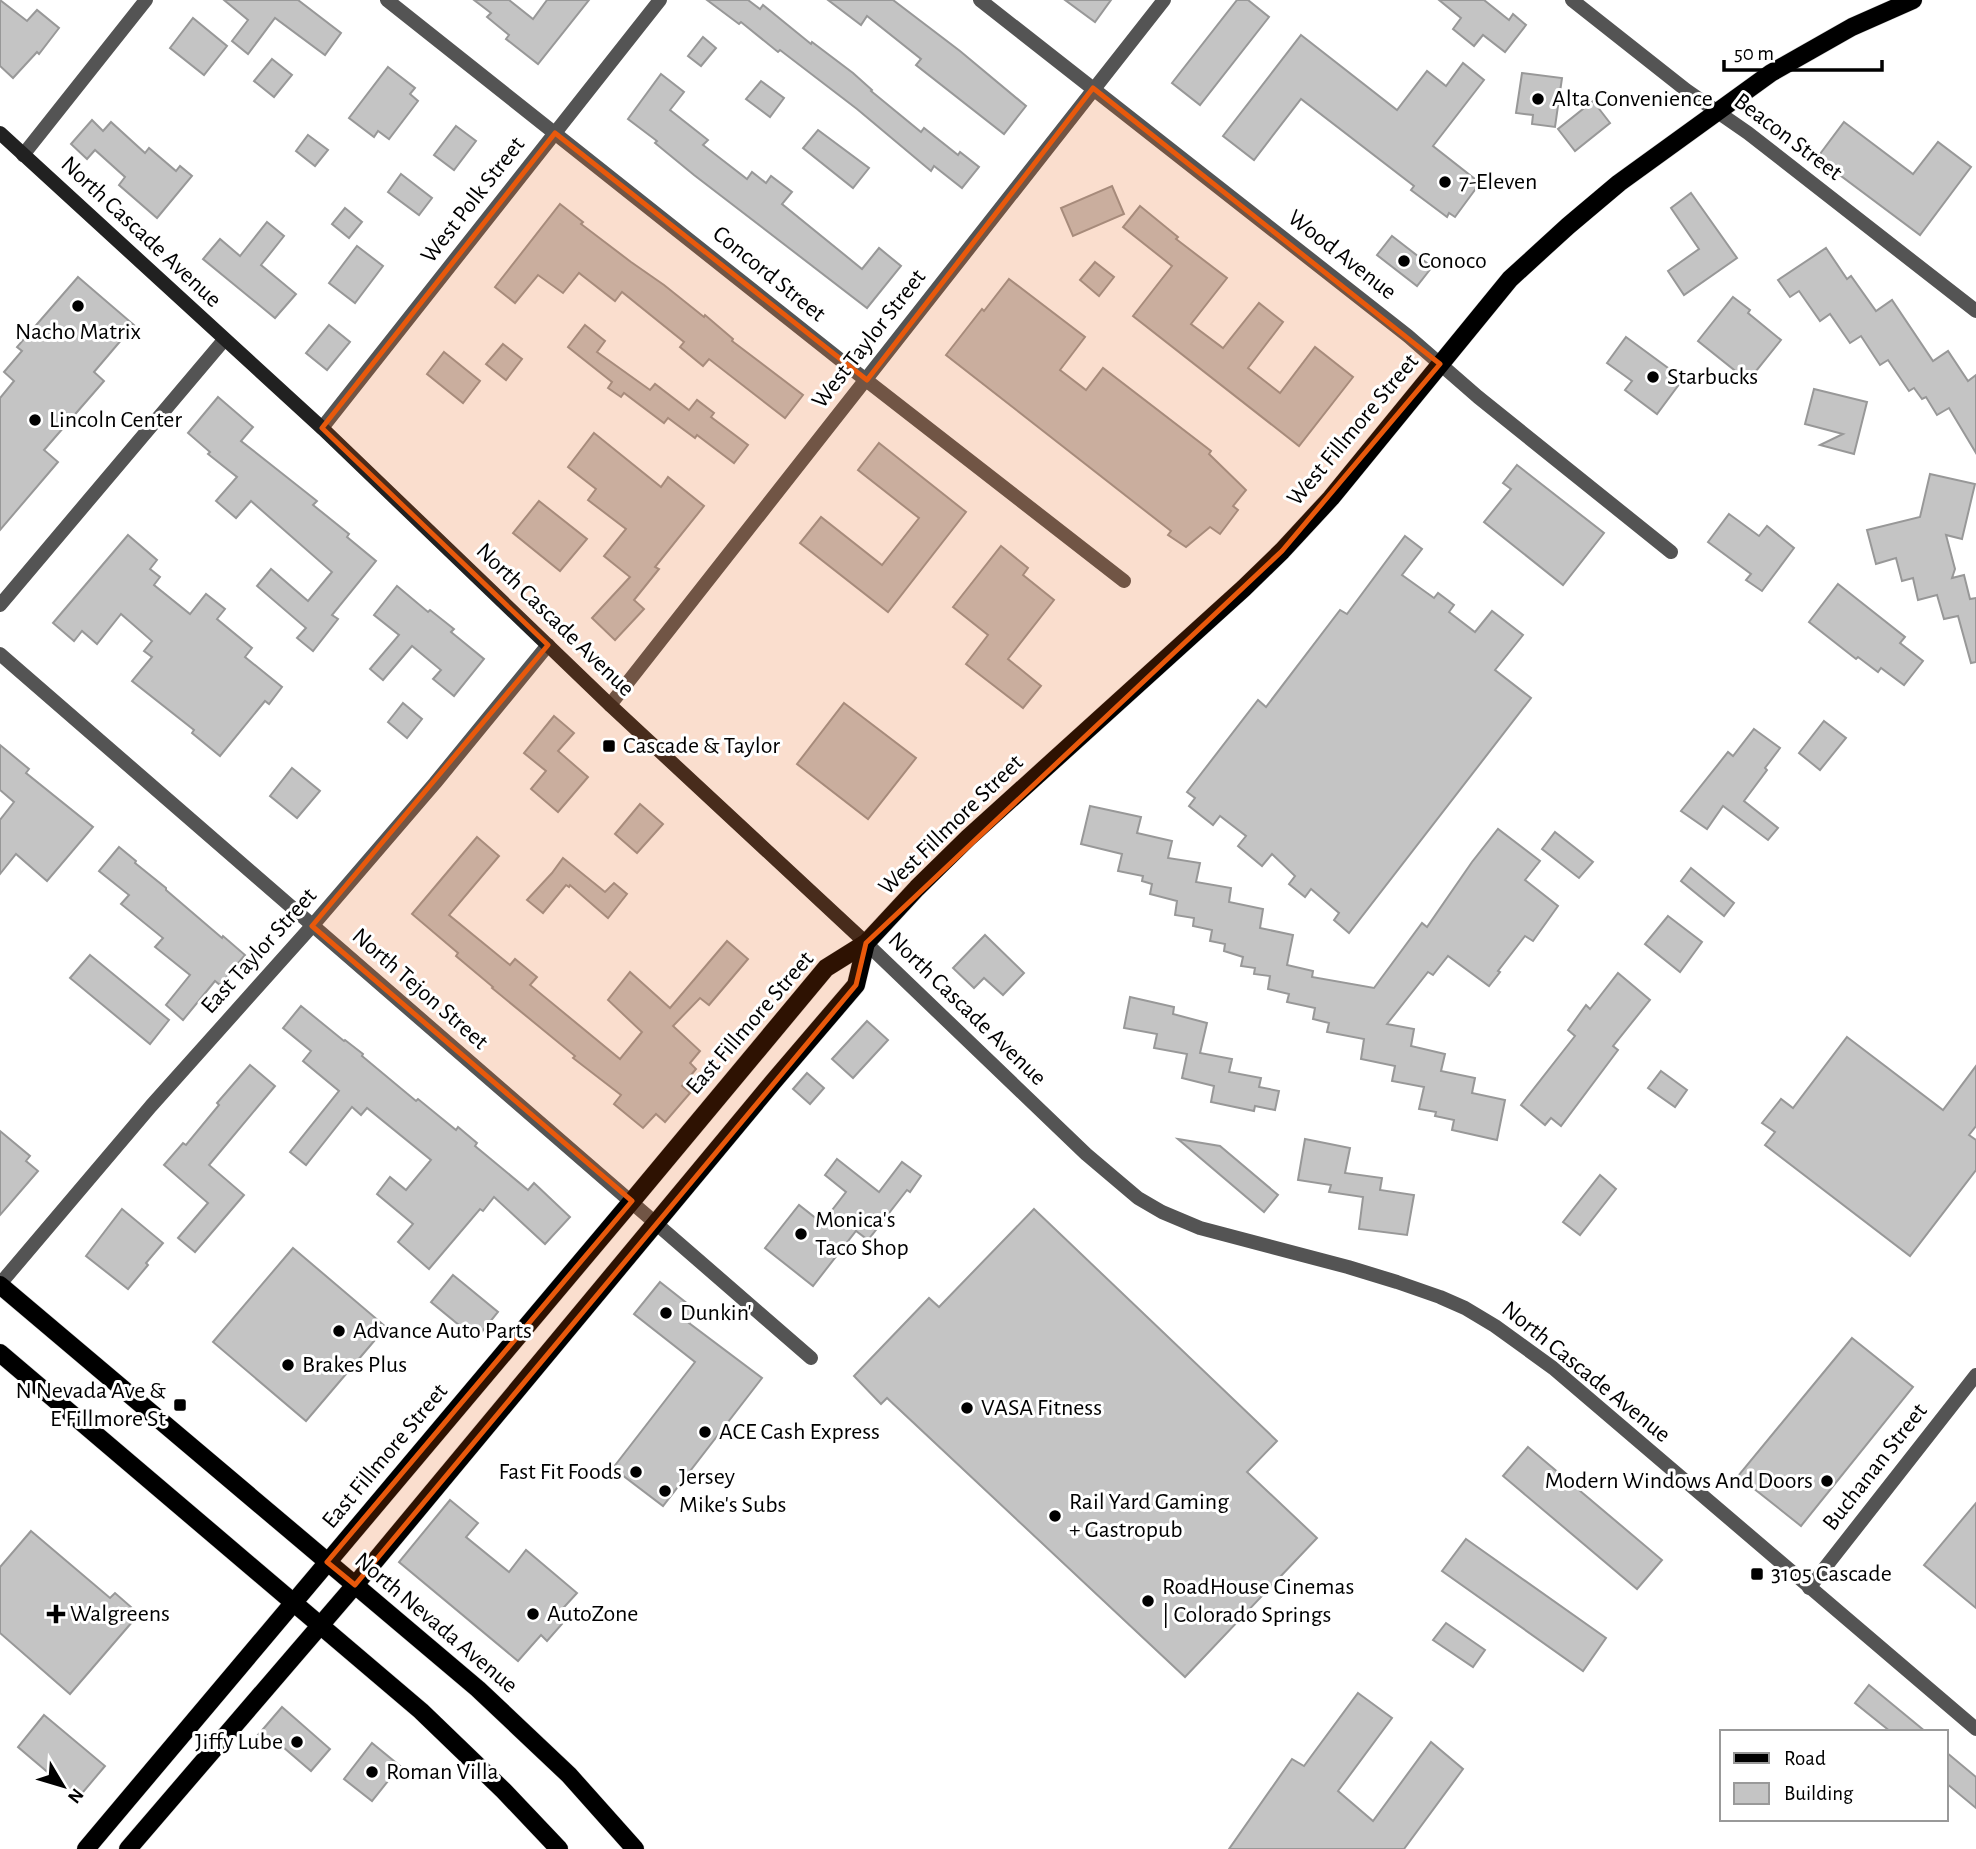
<svg xmlns="http://www.w3.org/2000/svg" width="1976" height="1849" font-family="'Alegreya Sans',sans-serif">
<style>
.building{fill:#c4c4c4;stroke:#989898;stroke-width:2}
.lines{fill:none;stroke-linecap:round;stroke-linejoin:round}
.primary-casing{stroke:#dbdbdb;stroke-width:19}
.minor{stroke:#545454;stroke-width:14}
.tertiary{stroke:#545454;stroke-width:14}
.secondary{stroke:#212121;stroke-width:14}
.primary{stroke:#000;stroke-width:18}
.marked{fill:#e8590c;fill-opacity:0.2;stroke:#e8590c;stroke-width:5;stroke-linejoin:round}
.poi-dot{fill:#000;stroke:#fff;stroke-width:2.5}
.labels{text-anchor:middle;dominant-baseline:central;stroke-width:6;stroke-linejoin:round;paint-order:stroke}
.poi-label{font-size:24px;fill:#000;stroke:#fff;text-anchor:start}
.street-label{font-size:24px;fill:#000;stroke:#fff}
</style>
<rect width="100%" height="100%" fill="#fff"/>
<g class="building">
<polygon points="0,0 27,21 37,10 59,28 39,54 37,52 13,78 0,66"/>
<polygon points="224,0 298,0 341,33 325,55 275,18 248,54 232,41 248,20"/>
<polygon points="474,0 509,0 533,19 547,0 589,0 538,64 506,39 509,35 487,17 491,13"/>
<polygon points="707,0 748,0 760,9 763,5 811,44 812,42 853,73 872,90 871,91 921,132 924,128 958,155 960,152 979,167 962,188 934,166 931,171 857,109 780,50 778,52 741,22 739,24"/>
<polygon points="828,0 893,0 960,51 1026,106 1004,134 916,65 921,59 867,16 861,25"/>
<polygon points="1065,0 1111,0 1095,22"/>
<polygon points="1237,0 1248,0 1269,17 1200,105 1172,83"/>
<polygon points="1439,0 1484,0 1509,20 1513,14 1526,25 1505,52 1483,35 1474,46 1453,29 1461,18"/>
<polygon points="193,18 227,46 204,75 170,48"/>
<polygon points="1301,35 1397,110 1427,71 1446,86 1463,63 1484,80 1433,146 1480,183 1455,217 1449,213 1447,217 1411,190 1414,186 1301,99 1254,160 1223,136"/>
<polygon points="703,37 716,48 701,66 688,56"/>
<polygon points="272,59 292,75 274,97 254,81"/>
<polygon points="388,67 415,88 410,94 418,101 389,139 378,131 374,137 349,118"/>
<polygon points="1522,73 1562,78 1555,127 1532,124 1533,115 1516,113"/>
<polygon points="661,74 684,92 670,110 708,140 703,145 747,179 752,172 766,183 771,176 792,192 782,204 862,269 879,248 901,266 867,308 694,175 655,143 657,141 628,119"/>
<polygon points="761,81 784,98 770,117 746,99"/>
<polygon points="1593,101 1610,123 1575,151 1558,129"/>
<polygon points="92,120 103,131 111,122 145,153 149,148 176,171 180,166 192,176 157,218 119,185 125,177 95,150 87,159 71,144"/>
<polygon points="1844,122 1913,174 1938,142 1971,167 1920,235 1817,158"/>
<polygon points="456,126 476,141 454,170 434,155"/>
<polygon points="818,130 869,168 853,188 803,148"/>
<polygon points="308,135 328,150 315,166 296,151"/>
<polygon points="401,174 432,198 419,215 388,192"/>
<polygon points="1112,186 1124,214 1073,236 1061,208"/>
<polygon points="1691,193 1737,258 1684,295 1668,271 1699,249 1671,208"/>
<polygon points="560,204 583,222 581,224 631,262 664,285 704,317 705,315 733,339 732,341 803,395 785,418 709,359 703,366 680,347 684,342 622,292 615,301 579,273 563,293 538,275 515,303 495,287"/>
<polygon points="1140,206 1178,237 1176,239 1227,278 1191,324 1223,348 1259,303 1283,322 1248,368 1280,393 1315,347 1353,377 1299,446 1133,316 1172,266 1123,227"/>
<polygon points="345,208 362,222 349,238 332,224"/>
<polygon points="267,222 284,236 261,265 296,294 275,318 203,259 220,239 240,256"/>
<polygon points="1392,236 1432,267 1417,286 1377,255"/>
<polygon points="357,246 383,266 355,303 329,283"/>
<polygon points="1826,248 1847,279 1851,276 1876,311 1892,300 1933,361 1948,351 1968,381 1976,375 1976,453 1949,408 1937,415 1926,397 1922,399 1914,388 1909,391 1888,360 1880,365 1861,336 1850,343 1830,314 1820,321 1799,291 1790,297 1778,280"/>
<polygon points="1095,262 1114,277 1099,296 1080,280"/>
<polygon points="78,277 134,325 94,372 104,381 44,450 58,462 0,530 0,398 14,381 4,372 22,351 17,347"/>
<polygon points="1009,279 1085,337 1060,370 1086,390 1103,368 1211,451 1209,454 1246,490 1233,506 1238,510 1220,534 1210,527 1186,547 1168,535 1171,531 946,355 982,309 984,311"/>
<polygon points="1733,297 1750,310 1748,313 1781,340 1748,381 1698,341"/>
<polygon points="329,325 350,342 327,370 306,353"/>
<polygon points="585,325 605,341 597,352 650,390 655,384 689,410 697,400 714,413 711,417 748,445 734,463 697,435 695,438 668,418 664,423 624,393 621,397 608,388 612,382 568,347"/>
<polygon points="1626,337 1683,379 1657,414 1625,390 1632,381 1607,363"/>
<polygon points="503,344 522,359 506,380 486,364"/>
<polygon points="444,352 480,381 463,403 427,374"/>
<polygon points="1814,389 1867,402 1854,454 1820,445 1843,434 1805,424"/>
<polygon points="218,397 253,427 241,441 317,501 313,505 349,534 347,537 376,561 332,615 338,619 313,651 297,638 306,628 257,586 271,569 308,601 332,572 251,501 236,518 216,501 237,477 208,454 210,452 188,433"/>
<polygon points="594,433 661,487 668,477 704,506 655,567 659,569 634,600 644,609 615,640 592,618 630,577 604,556 626,529 588,500 596,489 568,467"/>
<polygon points="879,443 966,512 888,612 800,543 821,517 882,565 919,518 858,470"/>
<polygon points="1517,465 1604,533 1563,585 1484,522 1511,489 1503,483"/>
<polygon points="1930,474 1975,484 1962,539 1946,535 1955,569 1952,578 1964,575 1970,599 1976,598 1976,662 1971,663 1958,616 1944,619 1937,595 1918,600 1913,578 1902,581 1896,558 1876,564 1867,530 1920,517"/>
<polygon points="539,501 587,539 560,571 513,533"/>
<polygon points="1729,514 1759,536 1767,526 1794,548 1762,591 1746,580 1751,574 1708,542"/>
<polygon points="128,535 157,560 150,569 160,577 154,585 190,614 206,594 225,609 217,619 252,648 245,657 282,687 269,704 265,701 220,756 192,733 194,730 132,681 152,657 144,651 152,641 121,614 97,644 82,631 74,641 53,623"/>
<polygon points="1405,536 1422,549 1402,575 1434,598 1438,593 1454,605 1449,612 1475,632 1492,611 1523,635 1495,670 1531,698 1349,933 1334,920 1339,913 1311,889 1305,897 1289,884 1295,876 1272,854 1262,866 1238,846 1246,836 1220,816 1213,825 1189,806 1195,798 1187,792 1258,700 1266,707 1340,610 1347,614"/>
<polygon points="1001,546 1028,568 1023,575 1054,600 1008,659 1041,686 1023,708 966,664 988,635 953,607"/>
<polygon points="1838,584 1905,637 1900,643 1923,661 1904,685 1881,668 1878,672 1858,657 1856,659 1809,622"/>
<polygon points="397,586 428,612 430,610 454,629 451,632 484,659 454,696 433,679 441,670 412,646 383,680 370,669 399,635 374,615"/>
<polygon points="403,703 422,719 407,738 388,722"/>
<polygon points="844,703 916,758 868,819 797,764"/>
<polygon points="554,716 574,733 558,751 588,777 558,812 531,789 546,771 524,753"/>
<polygon points="1824,721 1846,738 1820,770 1799,753"/>
<polygon points="1754,729 1780,748 1765,768 1767,770 1744,801 1778,828 1768,840 1723,806 1707,829 1681,811 1728,752 1733,756"/>
<polygon points="0,745 29,769 26,773 93,827 47,881 16,854 0,874 0,820 14,802 0,790"/>
<polygon points="292,768 320,791 297,818 270,796"/>
<polygon points="640,804 663,824 637,853 615,834"/>
<polygon points="1090,806 1141,817 1137,833 1172,841 1168,858 1200,863 1196,882 1231,888 1229,902 1263,909 1260,928 1293,935 1287,965 1313,971 1312,977 1374,988 1422,923 1427,927 1472,862 1498,829 1540,861 1525,880 1558,906 1533,941 1525,936 1498,971 1500,972 1489,986 1448,956 1433,975 1428,972 1387,1024 1414,1029 1411,1046 1445,1054 1441,1071 1475,1078 1472,1093 1505,1100 1497,1140 1452,1130 1454,1120 1435,1116 1436,1112 1419,1109 1424,1087 1392,1081 1395,1066 1361,1059 1364,1039 1327,1032 1329,1023 1313,1019 1315,1008 1287,1002 1289,994 1268,989 1270,976 1254,974 1255,968 1241,966 1243,957 1224,951 1225,944 1210,941 1212,930 1193,926 1194,918 1175,915 1177,901 1150,894 1152,884 1142,881 1143,876 1118,871 1122,854 1081,844"/>
<polygon points="1555,832 1593,862 1579,878 1542,849"/>
<polygon points="477,837 499,856 449,915 510,965 515,959 537,977 530,985 620,1059 642,1032 608,1000 630,972 670,1008 727,941 748,959 709,1005 700,998 673,1026 700,1051 690,1063 696,1069 682,1086 690,1093 665,1122 656,1114 643,1128 614,1104 621,1095 573,1058 575,1056 492,988 493,987 456,956 458,953 412,914"/>
<polygon points="119,847 136,861 135,863 166,888 166,890 222,938 223,936 245,955 220,985 215,981 183,1020 166,1005 190,975 155,947 163,938 121,904 129,895 99,871"/>
<polygon points="563,858 605,892 614,883 627,894 608,918 570,885 569,887 566,885 543,913 527,900 552,873"/>
<polygon points="1691,868 1734,903 1724,916 1681,881"/>
<polygon points="1668,916 1702,942 1680,972 1645,944"/>
<polygon points="985,935 1024,973 1003,995 984,978 974,988 953,968"/>
<polygon points="90,955 169,1020 150,1044 70,978"/>
<polygon points="1618,973 1650,1000 1613,1046 1618,1050 1561,1126 1551,1118 1545,1125 1521,1105 1575,1036 1568,1030 1586,1005 1590,1009"/>
<polygon points="1130,997 1174,1007 1173,1014 1207,1023 1200,1053 1232,1059 1229,1072 1261,1078 1259,1087 1279,1091 1275,1110 1255,1106 1254,1111 1211,1102 1214,1086 1182,1078 1187,1054 1154,1048 1157,1034 1124,1028"/>
<polygon points="301,1006 344,1041 345,1040 363,1054 362,1056 416,1101 418,1099 456,1130 458,1127 477,1143 475,1146 528,1190 534,1183 570,1217 545,1244 494,1197 483,1211 480,1209 429,1269 398,1242 413,1224 377,1194 390,1177 406,1190 431,1160 367,1108 361,1115 352,1107 306,1165 290,1152 339,1091 303,1061 311,1051 283,1028"/>
<polygon points="867,1021 888,1040 853,1078 832,1059"/>
<polygon points="1847,1037 1943,1110 1976,1066 1976,1126 1969,1135 1976,1140 1976,1170 1910,1256 1765,1145 1775,1132 1762,1123 1781,1099 1793,1108"/>
<polygon points="250,1065 275,1086 209,1165 244,1195 195,1252 178,1238 208,1203 164,1165 183,1143 186,1145 219,1105 217,1103"/>
<polygon points="1661,1071 1687,1090 1675,1107 1648,1088"/>
<polygon points="807,1073 824,1088 810,1104 793,1089"/>
<polygon points="0,1131 30,1156 26,1161 38,1171 0,1215"/>
<polygon points="1178,1139 1220,1146 1278,1195 1264,1212"/>
<polygon points="1305,1139 1350,1148 1345,1173 1382,1178 1380,1190 1414,1195 1407,1235 1359,1229 1363,1197 1329,1192 1331,1185 1298,1180"/>
<polygon points="837,1159 879,1192 902,1162 921,1176 910,1192 907,1190 868,1240 856,1231 813,1286 765,1248 799,1205 822,1223 846,1192 825,1175"/>
<polygon points="1600,1175 1616,1189 1580,1235 1563,1222"/>
<polygon points="122,1209 163,1243 146,1263 148,1265 128,1289 86,1256"/>
<polygon points="1034,1209 1277,1441 1247,1472 1317,1538 1185,1677 887,1398 881,1404 854,1376 929,1298 939,1307"/>
<polygon points="293,1248 386,1327 306,1421 213,1342"/>
<polygon points="453,1275 498,1312 476,1339 431,1302"/>
<polygon points="660,1282 698,1312 689,1323 762,1378 663,1506 613,1468 695,1362 634,1314"/>
<polygon points="1852,1338 1913,1387 1801,1526 1738,1476"/>
<polygon points="1528,1447 1662,1560 1637,1589 1503,1476"/>
<polygon points="450,1500 478,1523 466,1537 509,1572 526,1550 577,1593 554,1618 562,1624 547,1641 541,1635 518,1661 399,1562"/>
<polygon points="1976,1503 1976,1608 1924,1565"/>
<polygon points="31,1531 110,1598 115,1593 139,1614 70,1694 0,1633 0,1567"/>
<polygon points="1466,1539 1606,1638 1583,1671 1442,1571"/>
<polygon points="1446,1623 1485,1650 1473,1667 1433,1640"/>
<polygon points="1869,1685 1926,1732 1891,1732 1855,1703"/>
<polygon points="1358,1693 1392,1718 1338,1791 1373,1821 1431,1742 1463,1769 1404,1849 1229,1849 1292,1759 1304,1766"/>
<polygon points="282,1707 330,1749 311,1771 276,1741 272,1747 258,1735"/>
<polygon points="44,1715 105,1766 78,1798 18,1747"/>
<polygon points="372,1743 400,1766 372,1801 344,1779"/>
<polygon points="1946,1752 1976,1777 1976,1808 1946,1783"/>
</g>
<g class="lines">
<g class="primary-casing">
<g id="primary">
<polyline points="0,1285 478,1689 569,1775 635,1849"/>
<polyline points="0,1353 421,1711 504,1791 559,1849"/>
<polyline points="86,1849 632,1201 826,968 866,943 917,888 968,838 1244,588 1282,551 1331,498 1510,279 1568,226 1619,183 1771,73 1852,27 1913,0"/>
<polyline points="128,1849 355,1585 773,1082 856,985 866,943"/>
</g>
</g>
<g class="minor">
<polyline points="387,0 848,366 1124,581"/>
<polyline points="980,0 1408,336 1478,397 1671,552"/>
<polyline points="1572,0 1686,90 1748,133 1976,311"/>
<polyline points="23,155 146,0"/>
<polyline points="322,428 660,0"/>
<polyline points="0,605 224,340"/>
<polyline points="0,654 811,1358"/>
<polyline points="610,705 1164,0"/>
<polyline points="0,1284 151,1106 312,926 435,783 548,645"/>
<polyline points="1809,1588 1976,1375"/>
</g>
<polyline class="tertiary" points="866,943 1086,1154 1138,1198 1162,1212 1200,1228 1348,1267 1397,1282 1440,1297 1465,1308 1495,1326 1553,1368 1976,1729"/>
<polyline class="secondary" points="0,133 322,428 610,705 866,943"/>
<use href="#primary" class="primary"/>
</g>
<path class="marked" d="M 1093,88 L 1440,364 L 1282,551 L 866,943 L 856,985 L 355,1585 L 327,1562 L 632,1201 L 312,926 L 548,645 L 322,428 L 555,133 L 867,380 Z"/>
<g class="poi-dot">
<circle cx="1538" cy="99" r="7"/>
<circle cx="1445" cy="182" r="7"/>
<circle cx="1404" cy="261" r="7"/>
<circle cx="78" cy="306" r="7"/>
<circle cx="1653" cy="377" r="7"/>
<circle cx="35" cy="420" r="7"/>
<rect x="602" y="739" width="14" height="14" rx="3.5"/>
<circle cx="801" cy="1234" r="7"/>
<circle cx="666" cy="1313" r="7"/>
<circle cx="339" cy="1331" r="7"/>
<circle cx="288" cy="1365" r="7"/>
<rect x="173" y="1398" width="14" height="14" rx="3.5"/>
<circle cx="967" cy="1408" r="7"/>
<circle cx="705" cy="1432" r="7"/>
<circle cx="636" cy="1472" r="7"/>
<circle cx="1827" cy="1481" r="7"/>
<circle cx="665" cy="1491" r="7"/>
<circle cx="1055" cy="1516" r="7"/>
<rect x="1750" y="1567" width="14" height="14" rx="3.5"/>
<circle cx="1148" cy="1601" r="7"/>
<path d="M52.5 1603.5h7v7h7v7h-7v7h-7v-7h-7v-7h7z"/>
<circle cx="533" cy="1614" r="7"/>
<circle cx="297" cy="1742" r="7"/>
<circle cx="372" cy="1772" r="7"/>
</g>
<g class="labels">
<g class="poi-label">
<text x="1552" y="99">Alta Convenience</text>
<text x="1459" y="182">7-Eleven</text>
<text x="1418" y="261">Conoco</text>
<text x="78" y="332" text-anchor="middle">Nacho Matrix</text>
<text x="1667" y="377">Starbucks</text>
<text x="49" y="420">Lincoln Center</text>
<text x="623" y="746">Cascade &amp; Taylor</text>
<text x="815" y="1220">Monica's<tspan x="815" dy="28">Taco Shop</tspan></text>
<text x="680" y="1313">Dunkin'</text>
<text x="353" y="1331">Advance Auto Parts</text>
<text x="302" y="1365">Brakes Plus</text>
<text x="166" y="1391" text-anchor="end">N Nevada Ave &amp;<tspan x="166" dy="28">E Fillmore St</tspan></text>
<text x="981" y="1408">VASA Fitness</text>
<text x="719" y="1432">ACE Cash Express</text>
<text x="622" y="1472" text-anchor="end">Fast Fit Foods</text>
<text x="679" y="1477">Jersey<tspan x="679" dy="28">Mike's Subs</tspan></text>
<text x="1813" y="1481" text-anchor="end">Modern Windows And Doors</text>
<text x="1069" y="1502">Rail Yard Gaming<tspan x="1069" dy="28">+ Gastropub</tspan></text>
<text x="1771" y="1574">3105 Cascade</text>
<text x="1162" y="1587">RoadHouse Cinemas<tspan x="1162" dy="28">| Colorado Springs</tspan></text>
<text x="70" y="1614">Walgreens</text>
<text x="547" y="1614">AutoZone</text>
<text x="283" y="1742" text-anchor="end">Jiffy Lube</text>
<text x="386" y="1772">Roman Villa</text>
</g>
<g class="street-label">
<text transform="translate(1788 137) rotate(37)">Beacon Street</text>
<text transform="translate(473 200) rotate(-52)">West Polk Street</text>
<text transform="translate(141 232) rotate(43)">North Cascade Avenue</text>
<text transform="translate(1342 255) rotate(38)">Wood Avenue</text>
<text transform="translate(769 274) rotate(39)">Concord Street</text>
<text transform="translate(869 339) rotate(-52)">West Taylor Street</text>
<text transform="translate(1353 430) rotate(-50)">West Fillmore Street</text>
<text transform="translate(555 620) rotate(44)">North Cascade Avenue</text>
<text transform="translate(951 825) rotate(-44)">West Fillmore Street</text>
<text transform="translate(259 951) rotate(-48)">East Taylor Street</text>
<text transform="translate(420 989) rotate(41)">North Tejon Street</text>
<text transform="translate(967 1009) rotate(44)">North Cascade Avenue</text>
<text transform="translate(750 1023) rotate(-49)">East Fillmore Street</text>
<text transform="translate(1586 1372) rotate(39)">North Cascade Avenue</text>
<text transform="translate(385 1456) rotate(-50)">East Fillmore Street</text>
<text transform="translate(1875 1467) rotate(-52)">Buchanan Street</text>
<text transform="translate(436 1623) rotate(40)">North Nevada Avenue</text>
</g>
</g>
<rect x="1720" y="1730" width="228" height="91" fill="#ffffff" stroke="#999999" stroke-width="2"/>
<rect x="1734" y="1753" width="35" height="10" fill="#000000" stroke="#999999" stroke-width="2"/>
<text x="1784" y="1765" font-size="21" fill="#000000">Road</text>
<rect x="1734" y="1783" width="35" height="21" fill="#c4c4c4" stroke="#999999" stroke-width="2"/>
<text x="1784" y="1800" font-size="21" fill="#000000">Building</text>
<g transform="translate(63 1786) rotate(128)" stroke="#ffffff" stroke-width="5" paint-order="stroke">
<path d="M0-5L12 26L0 18L-12 26Z" fill="#000000"/>
<text y="-10" font-size="19" font-weight="bold" text-anchor="middle" fill="#000000">N</text>
</g>
<path d="M1724 60v10h158v-10" fill="none" stroke="#000000" stroke-width="3.5"/>
<text x="1734" y="60" font-size="21" fill="#000000" stroke="#ffffff" stroke-width="5" paint-order="stroke">50 m</text>
</svg>
